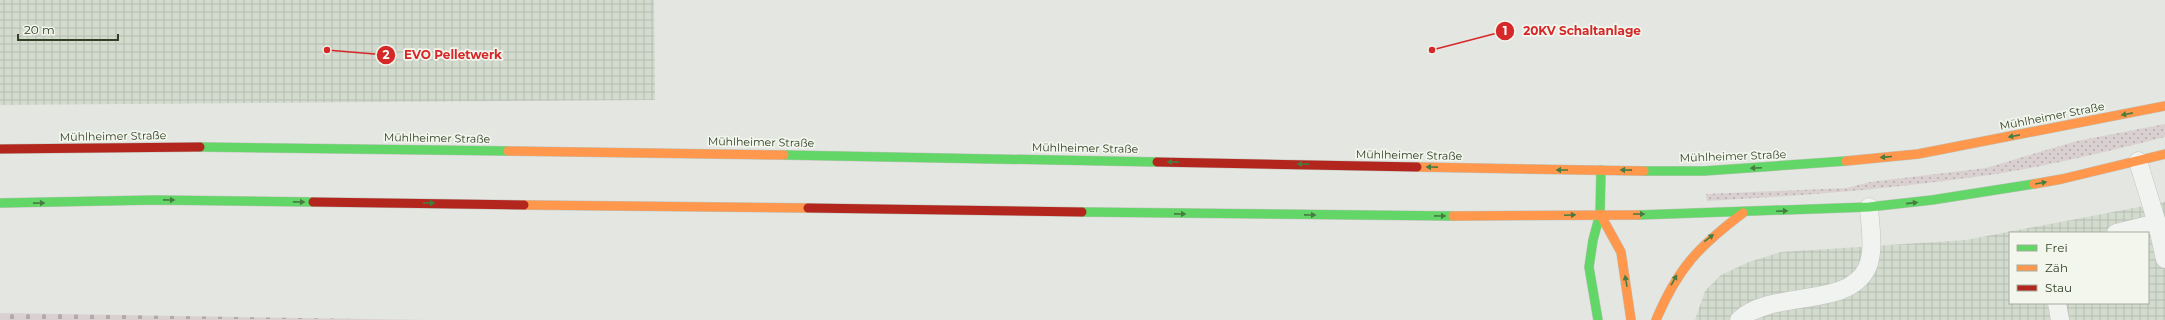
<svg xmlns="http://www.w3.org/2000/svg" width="2165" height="320" font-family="Montserrat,sans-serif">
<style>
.industrial{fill:url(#industrial-grid);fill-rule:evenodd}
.grass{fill:url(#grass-dots)}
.cemetery{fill:url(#cemetery-stones)}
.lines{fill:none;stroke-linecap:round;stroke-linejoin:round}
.lane-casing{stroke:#c1c4bf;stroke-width:19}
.fast-casing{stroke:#c0c4bc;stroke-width:10}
.slow-casing{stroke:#c0c4bc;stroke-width:10}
.jam-casing{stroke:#c0c4bc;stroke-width:10}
.lane{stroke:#f1f3f0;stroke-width:18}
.fast{stroke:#63d668;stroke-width:9}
.slow{stroke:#ff974d;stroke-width:9}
.jam{stroke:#b3261e;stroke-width:9}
.oneway{fill:#467c40}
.labels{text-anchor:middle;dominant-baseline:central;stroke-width:3.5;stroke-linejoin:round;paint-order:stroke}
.street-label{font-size:11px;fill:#324026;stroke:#f2f6ed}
.leader{fill:none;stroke:#d62828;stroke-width:1.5}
.callout-dot{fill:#d62828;stroke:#f2f6ed;stroke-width:1.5}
.mark-label{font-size:12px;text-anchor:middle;font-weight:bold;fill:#fff}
.callout-label{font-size:12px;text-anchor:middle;font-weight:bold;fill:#d62828;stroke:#f2f6ed;stroke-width:3.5;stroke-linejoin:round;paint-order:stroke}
</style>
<defs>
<pattern id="industrial-grid" width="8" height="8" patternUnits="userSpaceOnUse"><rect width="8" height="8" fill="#d3dace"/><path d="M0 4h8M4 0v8" fill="none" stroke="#b6bcb1"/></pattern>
<pattern id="grass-dots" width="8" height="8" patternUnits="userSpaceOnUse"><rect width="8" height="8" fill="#dad0d2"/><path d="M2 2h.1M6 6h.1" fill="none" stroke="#b1aaaa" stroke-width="1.8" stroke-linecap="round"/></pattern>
<pattern id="cemetery-stones" width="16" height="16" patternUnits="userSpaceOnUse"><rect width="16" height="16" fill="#dad0d2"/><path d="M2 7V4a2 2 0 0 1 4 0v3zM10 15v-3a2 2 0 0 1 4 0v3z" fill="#b1aaaa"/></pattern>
</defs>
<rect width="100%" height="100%" fill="#e3e6e1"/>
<g class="industrial">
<polygon points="0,0 654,0 655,100 0,105"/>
<path d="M 2165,202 L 2165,320 L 1695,320 L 1705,291 L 1721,275 L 1749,262 L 1781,252 L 1966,240 ZM 2010,233 L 2148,233 L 2148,303 L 2010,303 Z"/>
</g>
<path class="grass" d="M 2165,124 L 2165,137 C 2109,151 2053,165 1996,174 C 1900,188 1804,196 1707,201 L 1706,194 L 1847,188 L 1870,182 L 1986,168 L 2077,141 Z"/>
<polygon class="cemetery" points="0,313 427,320 0,320"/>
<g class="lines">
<g class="lane-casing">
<g id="lane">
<polyline points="2138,161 2157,223 2165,259"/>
<polyline points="2116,233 2157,223"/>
<polyline points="2057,303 2060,320"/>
<path d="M 1739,320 C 1772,289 1848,309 1867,268 C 1875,251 1870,226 1869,207"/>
</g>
</g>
<g class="fast-casing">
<g id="fast">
<polyline points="200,147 508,151"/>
<polyline points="784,155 1157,162"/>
<polyline points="1644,171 1704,171 1846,161"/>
<polyline points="0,203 155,200 313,202"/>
<polyline points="1082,212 1453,216"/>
<polyline points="1638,215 1869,207 1932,200 2034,184"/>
<polyline points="1598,320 1589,267 1593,240 1600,214 1601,170"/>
</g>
</g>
<g class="slow-casing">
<g id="slow">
<polyline points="508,151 784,155"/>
<polyline points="1846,161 1918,154 2165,106"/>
<polyline points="1417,167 1644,171"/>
<polyline points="2034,184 2062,179 2165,154"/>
<polyline points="524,205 808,208"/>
<polyline points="1600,214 1621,252 1631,320"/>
<polyline points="1453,216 1638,215"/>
<path d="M 1656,320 C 1678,268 1698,247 1743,213"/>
</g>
</g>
<g class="jam-casing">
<g id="jam">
<polyline points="0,149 200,147"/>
<polyline points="1157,162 1417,167"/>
<polyline points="313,202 524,205"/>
<polyline points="808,208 1082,212"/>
</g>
</g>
<use href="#lane" class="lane"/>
<use href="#fast" class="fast"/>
<use href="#slow" class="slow"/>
<use href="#jam" class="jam"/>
</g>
<defs><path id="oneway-solid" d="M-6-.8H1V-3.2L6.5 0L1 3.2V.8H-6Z"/></defs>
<g class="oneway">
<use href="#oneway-solid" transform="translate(2127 114) rotate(169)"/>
<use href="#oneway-solid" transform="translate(2014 136) rotate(169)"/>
<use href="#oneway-solid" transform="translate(1886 157) rotate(175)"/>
<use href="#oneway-solid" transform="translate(1173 162) rotate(-179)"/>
<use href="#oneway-solid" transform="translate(1303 164) rotate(-179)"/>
<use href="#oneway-solid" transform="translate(1432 167) rotate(-179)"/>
<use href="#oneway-solid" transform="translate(1756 168) rotate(177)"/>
<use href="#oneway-solid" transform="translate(1562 170) rotate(-180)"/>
<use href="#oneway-solid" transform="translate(1626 170) rotate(-179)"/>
<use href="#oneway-solid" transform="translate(2041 183) rotate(-10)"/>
<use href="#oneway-solid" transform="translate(169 200) rotate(1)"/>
<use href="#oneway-solid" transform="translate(299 202) rotate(1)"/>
<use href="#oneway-solid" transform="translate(39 203) rotate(-1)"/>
<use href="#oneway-solid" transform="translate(429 203) rotate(1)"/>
<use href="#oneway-solid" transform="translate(1912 203) rotate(-6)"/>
<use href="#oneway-solid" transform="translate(1782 211) rotate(-2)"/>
<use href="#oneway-solid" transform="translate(1180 214) rotate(1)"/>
<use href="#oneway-solid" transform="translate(1639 214)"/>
<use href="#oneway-solid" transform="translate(1310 215) rotate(1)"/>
<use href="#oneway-solid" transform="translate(1570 215) rotate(-2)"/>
<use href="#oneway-solid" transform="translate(1440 216) rotate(1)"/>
<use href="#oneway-solid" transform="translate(1709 238) rotate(-38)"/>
<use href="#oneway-solid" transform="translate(1674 280) rotate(-61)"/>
<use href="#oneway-solid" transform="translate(1626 281) rotate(-100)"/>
</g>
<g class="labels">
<g class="street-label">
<text transform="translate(2052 116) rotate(-11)">Mühlheimer Straße</text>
<text transform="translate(113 136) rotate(-1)">Mühlheimer Straße</text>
<text transform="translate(437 138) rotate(1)">Mühlheimer Straße</text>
<text transform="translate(761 142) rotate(1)">Mühlheimer Straße</text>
<text transform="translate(1085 148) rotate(1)">Mühlheimer Straße</text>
<text transform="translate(1409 155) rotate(1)">Mühlheimer Straße</text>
<text transform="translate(1733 156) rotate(-2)">Mühlheimer Straße</text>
</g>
</g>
<path class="leader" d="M1432 50L1505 31M327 50L386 55"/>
<g class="callout-dot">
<circle cx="1432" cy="50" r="4"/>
<circle cx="327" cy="50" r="4"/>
<circle cx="1505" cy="31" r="10"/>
<circle cx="386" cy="55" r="10"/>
</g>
<g class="mark-label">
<text x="1505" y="35">1</text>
<text x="386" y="59">2</text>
</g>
<g class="callout-label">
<text x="1582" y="35">20KV Schaltanlage</text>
<text x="453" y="59">EVO Pelletwerk</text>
</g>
<rect x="2009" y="232" width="140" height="72" fill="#f2f6ed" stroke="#a5ad9d"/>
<rect x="2017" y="245" width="20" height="6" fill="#63d668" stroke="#a5ad9d"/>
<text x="2045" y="252" font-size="12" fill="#324026">Frei</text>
<rect x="2017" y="265" width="20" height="6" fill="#ff974d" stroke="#a5ad9d"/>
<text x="2045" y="272" font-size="12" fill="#324026">Zäh</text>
<rect x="2017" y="285" width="20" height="6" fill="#b3261e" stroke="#a5ad9d"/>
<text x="2045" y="292" font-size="12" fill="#324026">Stau</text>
<path d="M18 34v6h100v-6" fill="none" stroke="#324026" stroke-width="2"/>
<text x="24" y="34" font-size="12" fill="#324026" stroke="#f2f6ed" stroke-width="3" paint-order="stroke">20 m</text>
</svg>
